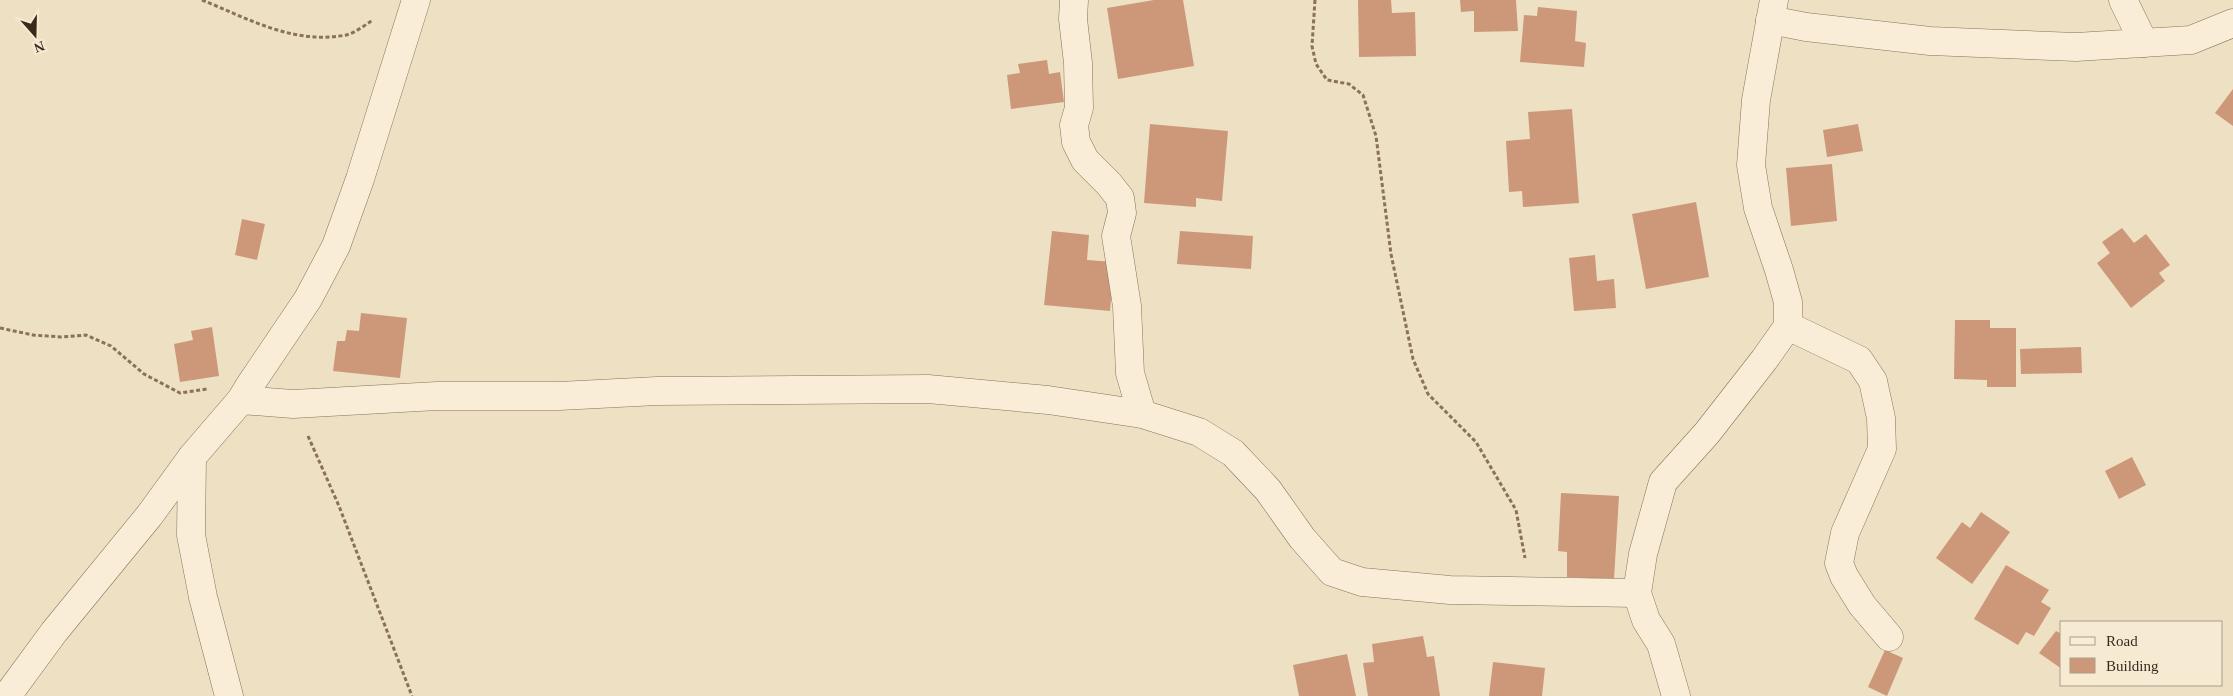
<svg xmlns="http://www.w3.org/2000/svg" width="2233" height="696" font-family="'Times New Roman',serif">
<style>
.building{fill:#cc9879}
.lines{fill:none;stroke-linecap:round;stroke-linejoin:round}
.minor-casing{stroke:#89715a;stroke-width:29}
.path{stroke:#89715a;stroke-width:3;stroke-dasharray:4 2.5;stroke-linecap:butt}
.minor{stroke:#f9edd7;stroke-width:28}
</style>
<rect width="100%" height="100%" fill="#eee0c3"/>
<g class="building">
<polygon points="1154,0 1183,0 1194,66 1118,79 1107,8"/>
<polygon points="1358,0 1391,0 1392,13 1415,12 1416,56 1359,57"/>
<polygon points="1460,0 1516,0 1518,31 1474,32 1474,11 1461,12"/>
<polygon points="1538,7 1577,11 1575,41 1586,43 1584,67 1520,62 1524,15 1537,16"/>
<polygon points="1047,60 1049,74 1060,72 1064,102 1011,109 1007,75 1020,73 1018,64"/>
<polygon points="2233,89 2233,126 2215,113"/>
<polygon points="1572,109 1579,203 1523,207 1522,191 1509,192 1506,141 1530,139 1528,112"/>
<polygon points="1150,124 1228,131 1222,201 1196,198 1196,207 1144,203"/>
<polygon points="1858,124 1863,151 1827,157 1823,130"/>
<polygon points="1832,164 1837,221 1791,226 1786,168"/>
<polygon points="1696,202 1709,277 1646,289 1632,214"/>
<polygon points="242,219 265,224 257,260 235,255"/>
<polygon points="2122,228 2134,243 2146,234 2170,265 2159,273 2165,281 2131,308 2097,263 2110,253 2102,242"/>
<polygon points="1052,231 1089,235 1087,260 1114,262 1110,311 1044,305"/>
<polygon points="1180,231 1253,236 1251,269 1177,264"/>
<polygon points="1595,255 1597,281 1614,279 1616,308 1574,311 1569,258"/>
<polygon points="361,313 407,318 400,378 333,371 337,341 345,341 347,330 359,331"/>
<polygon points="1955,320 1990,320 1990,328 2016,328 2016,387 1987,387 1987,380 1954,379"/>
<polygon points="212,327 219,376 180,382 174,344 193,340 191,331"/>
<polygon points="2081,347 2082,373 2021,374 2020,349"/>
<polygon points="2132,457 2146,485 2119,499 2105,471"/>
<polygon points="1561,493 1619,496 1614,579 1567,577 1567,552 1558,551"/>
<polygon points="1981,512 2010,532 1972,584 1936,558 1962,522 1970,528"/>
<polygon points="2006,565 2049,590 2041,602 2051,608 2034,636 2026,632 2018,645 1974,619"/>
<polygon points="2056,631 2062,634 2062,669 2039,653"/>
<polygon points="1423,636 1427,657 1434,656 1440,696 1368,696 1363,663 1374,662 1372,644"/>
<polygon points="1885,650 1903,658 1887,696 1868,687"/>
<polygon points="1347,654 1356,696 1299,696 1293,665"/>
<polygon points="1493,662 1545,668 1542,696 1489,696"/>
</g>
<g class="lines">
<g class="minor-casing">
<g id="minor">
<polyline points="1074,0 1073,19 1078,63 1079,108 1074,125 1076,142 1085,160 1109,184 1120,198 1122,213 1116,236 1127,306 1130,373 1142,414"/>
<polyline points="2123,0 2144,43"/>
<polyline points="1770,20 1806,27 1930,41 2076,47 2191,40 2233,23"/>
<polyline points="1788,326 1859,360 1873,381 1881,418 1882,449 1845,533 1839,563 1844,576 1862,605 1889,637"/>
<polyline points="241,400 293,404 437,396 559,396 657,391 928,389 1048,400 1142,414 1199,432 1233,453 1268,490 1302,538 1332,572 1362,582 1450,590 1637,593"/>
<polyline points="192,457 191,535 203,597 229,696"/>
<polyline points="7,696 54,632 149,516 192,457 241,400 250,385 308,299 336,246 360,179 416,0"/>
<polyline points="1676,696 1661,644 1646,620 1637,593 1643,554 1663,482 1707,433 1764,360 1788,326 1788,302 1779,270 1758,208 1751,165 1756,100 1774,0"/>
</g>
</g>
<g class="path">
<path d="M 202,0 C 249,19 294,45 346,35 C 355,33 365,25 373,20"/>
<polyline points="1315,0 1312,46 1316,64 1327,80 1349,84 1363,95 1376,136 1391,254 1413,359 1428,394 1476,442 1516,510 1525,558"/>
<polyline points="0,328 33,335 61,337 86,335 111,346 144,374 180,393 207,389"/>
<polyline points="308,436 339,506 412,696"/>
</g>
<use href="#minor" class="minor"/>
</g>
<rect x="2060" y="621" width="162" height="65" fill="#f6ead3" stroke="#aa9d8b"/>
<rect x="2070" y="637" width="25" height="8" fill="#f9edd7" stroke="#aa9d8b"/>
<text x="2106" y="646" font-size="15" fill="#392a1e">Road</text>
<rect x="2070" y="658" width="25" height="15" fill="#cc9879" stroke="#aa9d8b"/>
<text x="2106" y="671" font-size="15" fill="#392a1e">Building</text>
<g transform="translate(35 35) rotate(160)" stroke="#f6ead3" stroke-width="4" paint-order="stroke">
<path d="M0-4L9 19L0 12L-9 19Z" fill="#392a1e"/>
<text y="-8" font-size="14" font-weight="bold" text-anchor="middle" fill="#392a1e">N</text>
</g>
</svg>
